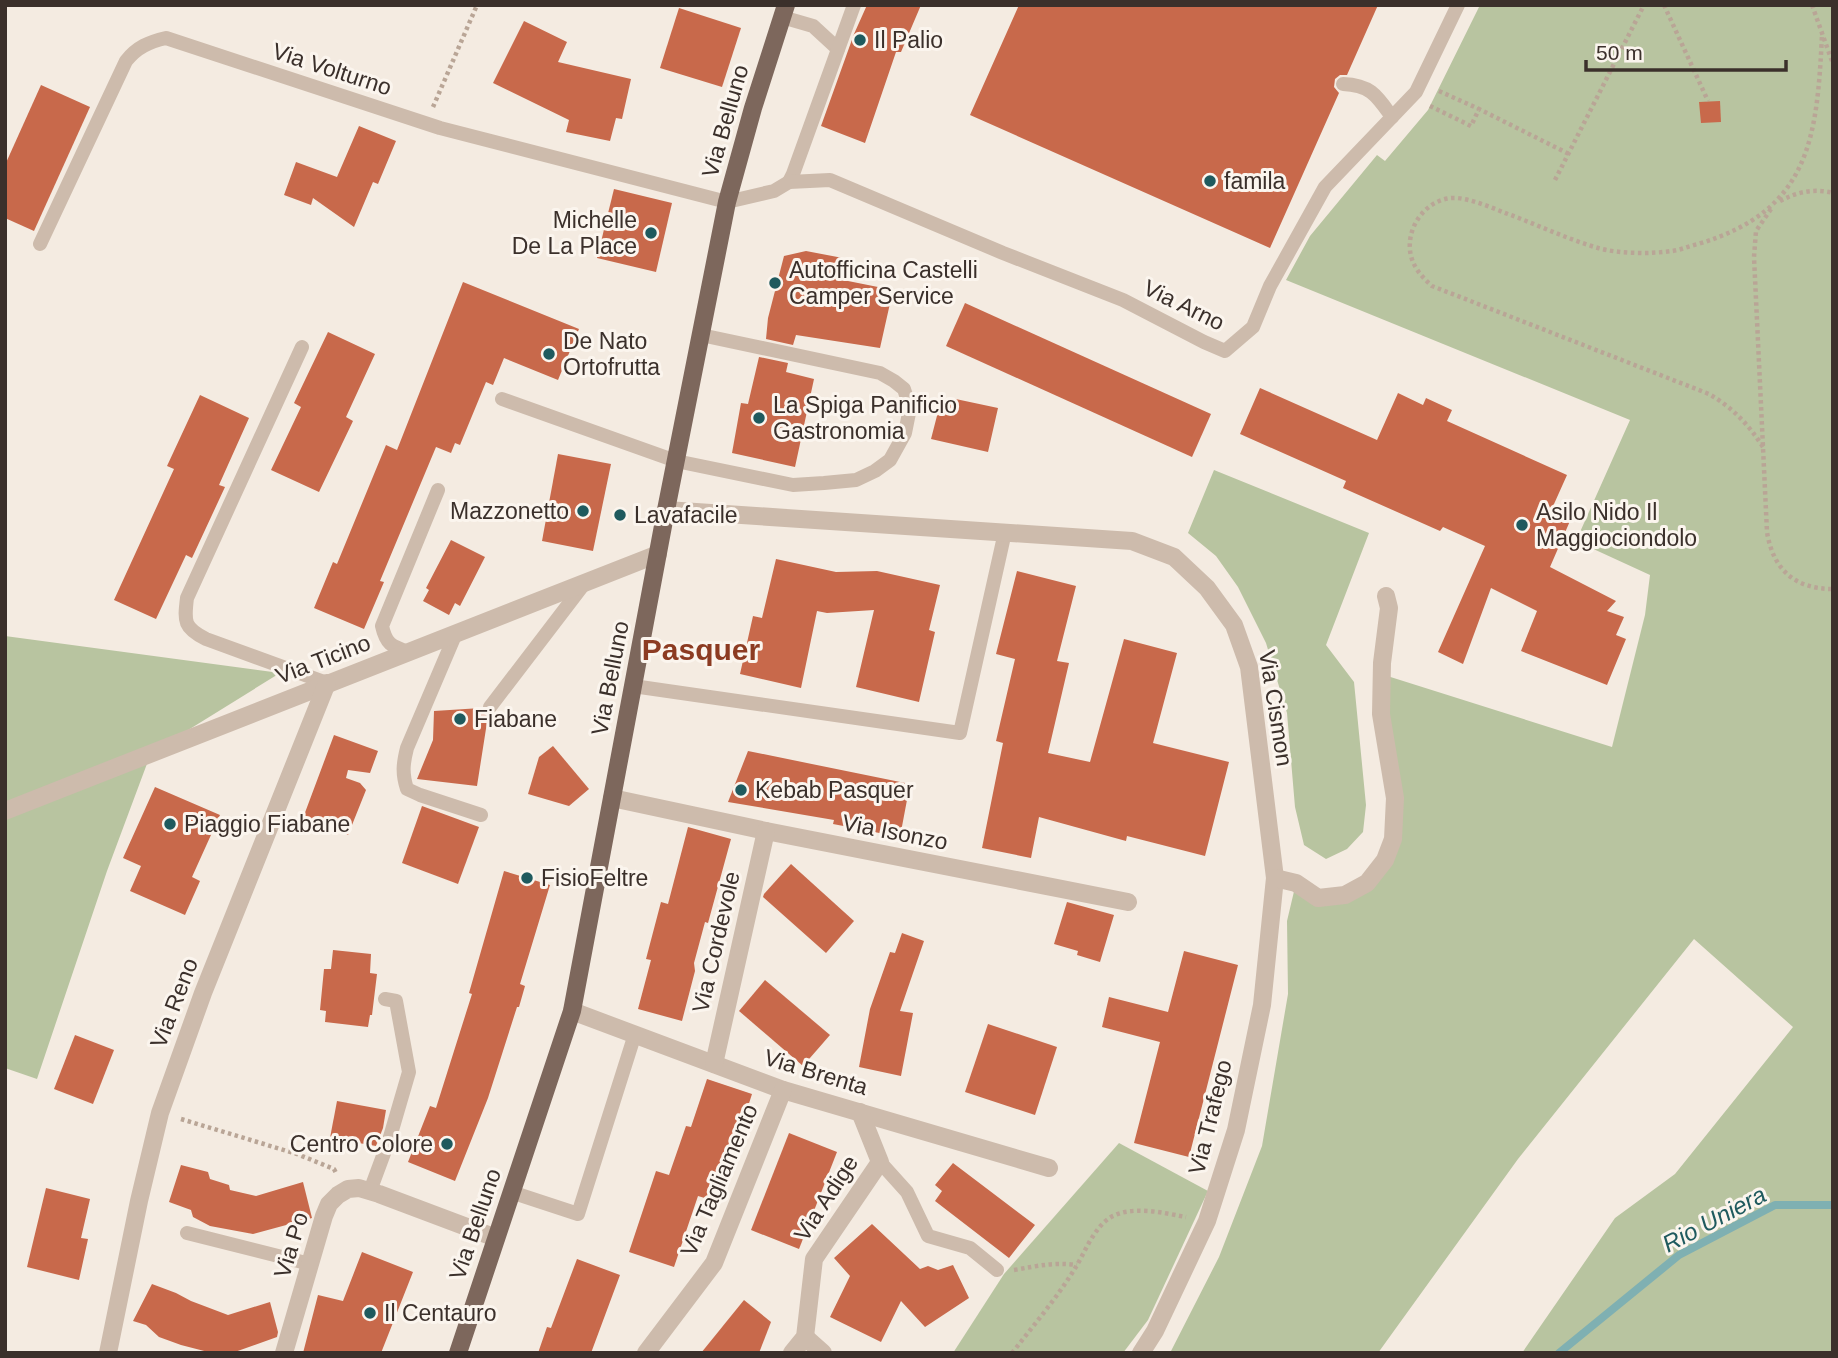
<svg xmlns="http://www.w3.org/2000/svg" width="1838" height="1358" font-family="Helvetica,sans-serif">
<style>
.green{fill:#b8c4a0}
.lines{fill:none;stroke-linecap:round;stroke-linejoin:round}
.stream{stroke:#7fb0b2;stroke-width:8}
.building{fill:#c8694b}
.path{stroke:#b9a596;stroke-width:4.5;stroke-dasharray:3.5 3.5;stroke-linecap:butt}
.service{stroke:#cdbbac;stroke-width:14}
.minor{stroke:#cdbbac;stroke-width:18}
.primary{stroke:#7d675c;stroke-width:18}
.poi-dot{fill:#1f5a5e;stroke:#fbf5ee;stroke-width:2.5}
.labels{text-anchor:middle;dominant-baseline:central;stroke-width:6;stroke-linejoin:round;paint-order:stroke}
.poi-label{font-size:23px;fill:#3b302b;stroke:#fbf5ee;text-anchor:start}
.street-label{font-size:23px;fill:#3b302b;stroke:#fbf5ee}
.water-label{font-size:24px;font-style:italic;fill:#1f5a5e;stroke:#fbf5ee}
.district-label{font-size:30px;font-weight:bold;fill:#8c3b22;stroke:#fbf5ee}
</style>
<rect width="100%" height="100%" fill="#f4ebe1"/>
<g class="green">
<polygon points="1480,5 1833,5 1833,1353 1522,1353 1615,1218 1675,1174 1793,1027 1694,939 1518,1159 1378,1353 1170,1353 1219,1257 1262,1146 1288,994 1287,921 1296,883 1318,898 1367,883 1393,839 1381,674 1612,747 1645,615 1650,575 1576,541 1630,420 1286,280 1310,236 1377,155 1385,161 1428,110"/>
<polygon points="1214,470 1369,533 1326,645 1354,682 1366,805 1363,832 1347,849 1326,859 1304,845 1295,807 1287,713 1266,643 1238,587 1216,556 1188,533"/>
<polygon points="5,636 280,673 151,753 107,871 37,1079 5,1068"/>
<polygon points="1119,1143 1208,1191 1148,1320 1123,1353 953,1353 1004,1274"/>
</g>
<g class="lines">
<polyline class="stream" points="1559,1353 1679,1255 1775,1205 1833,1205"/>
</g>
<g class="building">
<polygon points="867,5 921,5 901,52 896,52 865,143 821,126 854,34"/>
<polygon points="1019,5 1378,5 1347,75 1340,75 1335,79 1334,87 1339,93 1270,248 970,115"/>
<polygon points="679,8 741,28 722,87 660,68"/>
<polygon points="524,21 567,42 558,62 631,79 622,119 616,118 610,141 566,132 569,120 493,83"/>
<polygon points="41,85 90,107 34,231 5,218 5,165"/>
<polygon points="1720,101 1721,122 1701,123 1699,102"/>
<polygon points="359,126 396,141 378,184 373,182 354,227 313,198 311,205 284,195 296,162 337,177"/>
<polygon points="614,189 672,203 656,272 597,258"/>
<polygon points="806,251 848,259 843,280 893,290 880,348 796,335 793,345 766,339 768,318 784,256"/>
<polygon points="463,282 579,329 558,380 504,358 493,385 486,382 460,445 455,443 451,453 436,447 380,581 384,582 364,629 314,608 333,562 337,564 386,445 397,450"/>
<polygon points="965,303 1211,414 1192,457 946,346"/>
<polygon points="328,332 375,354 346,417 353,421 319,492 271,470 301,407 294,403"/>
<polygon points="759,357 788,363 786,372 814,379 795,467 732,453 741,403 748,404"/>
<polygon points="1260,388 1377,440 1398,393 1423,405 1426,398 1452,410 1447,421 1567,475 1550,513 1570,521 1550,567 1616,601 1607,611 1624,617 1616,635 1626,639 1607,685 1521,651 1537,611 1491,588 1463,664 1438,652 1485,546 1443,527 1440,531 1343,488 1346,481 1240,434"/>
<polygon points="200,395 249,418 219,485 225,487 192,558 186,555 156,619 114,600 174,469 167,466"/>
<polygon points="951,398 998,408 988,452 931,439 939,408 948,410"/>
<polygon points="558,454 611,464 593,551 542,541"/>
<polygon points="451,540 485,557 460,606 455,603 449,615 423,601 429,590 426,588"/>
<polygon points="776,559 836,572 877,571 940,585 929,630 935,632 919,702 856,687 874,610 827,613 817,611 801,688 740,674 753,616 762,618"/>
<polygon points="1017,571 1076,586 1057,661 1069,663 1048,753 1090,762 1124,639 1177,653 1153,743 1229,762 1205,856 1127,836 1126,841 1039,817 1031,858 982,848 1003,743 996,741 1015,659 996,654"/>
<polygon points="481,708 484,714 488,716 477,786 417,779 433,740 434,711"/>
<polygon points="334,735 378,751 370,773 348,770 346,778 360,783 366,790 348,835 303,818"/>
<polygon points="553,746 589,789 569,806 528,794 539,757"/>
<polygon points="748,751 910,784 900,837 833,824 834,820 728,802"/>
<polygon points="155,787 220,815 192,877 200,881 185,915 130,891 141,866 123,858"/>
<polygon points="422,806 479,827 458,884 402,863"/>
<polygon points="688,827 731,839 708,923 705,922 694,963 695,971 682,1021 638,1009 651,960 646,959 661,902 668,904"/>
<polygon points="791,864 854,921 826,953 763,897 764,894"/>
<polygon points="504,871 550,885 520,984 525,986 519,1007 517,1007 488,1098 455,1181 408,1162 430,1106 436,1108 472,994 469,993"/>
<polygon points="1067,902 1114,915 1100,962 1077,955 1078,951 1054,944"/>
<polygon points="902,933 924,941 900,1011 913,1013 901,1076 859,1067 870,1009 890,952 895,953"/>
<polygon points="333,950 371,954 370,973 377,974 372,1015 370,1015 368,1027 325,1022 326,1011 320,1010 324,969 331,969"/>
<polygon points="1184,951 1238,965 1189,1157 1134,1143 1160,1042 1102,1027 1109,997 1168,1012"/>
<polygon points="765,980 830,1035 803,1066 739,1011"/>
<polygon points="988,1024 1057,1047 1035,1115 965,1092"/>
<polygon points="75,1035 114,1050 93,1104 54,1089"/>
<polygon points="707,1079 752,1094 734,1150 726,1147 708,1199 698,1196 674,1267 629,1252 656,1171 669,1175 686,1126 691,1127"/>
<polygon points="337,1101 386,1110 383,1128 376,1146 330,1138"/>
<polygon points="789,1133 837,1152 799,1249 751,1230"/>
<polygon points="953,1163 1035,1225 1009,1258 935,1201 942,1191 935,1185"/>
<polygon points="181,1165 208,1172 210,1179 229,1185 230,1190 256,1196 303,1182 312,1218 253,1234 210,1226 193,1217 191,1210 169,1202"/>
<polygon points="46,1188 90,1199 81,1238 88,1239 79,1280 27,1267"/>
<polygon points="872,1224 920,1269 928,1266 938,1270 953,1265 969,1298 925,1327 901,1301 881,1342 830,1317 850,1276 834,1258"/>
<polygon points="362,1252 413,1272 381,1353 303,1353 318,1295 343,1301"/>
<polygon points="577,1259 620,1275 591,1353 538,1353 547,1327 551,1328"/>
<polygon points="152,1284 176,1293 191,1301 228,1315 270,1302 278,1332 277,1337 232,1353 212,1353 181,1345 159,1337 146,1325 133,1321"/>
<polygon points="744,1300 771,1322 759,1353 701,1353"/>
</g>
<g class="lines">
<g class="path">
<polyline points="1664,5 1708,101"/>
<polyline points="1812,5 1833,64"/>
<polyline points="1439,91 1479,109"/>
<polyline points="1430,106 1471,126 1479,109 1569,154"/>
<polyline points="433,107 477,5"/>
<polyline points="1555,180 1644,5"/>
<path d="M 1780,201 C 1797,192 1814,188 1833,193"/>
<path d="M 1771,209 L 1756,231 L 1754,257 L 1767,532 C 1773,569 1794,589 1833,589"/>
<path d="M 1763,447 C 1748,424 1733,408 1709,394 L 1432,286 C 1422,277 1414,268 1411,256 C 1404,227 1428,196 1457,198 C 1475,200 1492,208 1508,214 C 1538,225 1567,239 1598,248 C 1619,254 1651,254 1672,251 C 1681,250 1689,246 1698,244 C 1810,211 1817,138 1822,35"/>
<polyline points="181,1119 297,1154 334,1169 336,1173"/>
<path d="M 1014,1270 C 1037,1266 1054,1262 1077,1265"/>
<path d="M 1012,1353 C 1033,1326 1056,1299 1074,1270 C 1085,1253 1093,1228 1111,1217 C 1133,1205 1163,1213 1186,1217"/>
</g>
<g class="service">
<polyline points="782,17 813,26 838,49"/>
<path d="M 1343,84 C 1371,85 1377,96 1392,117"/>
<polyline points="789,182 793,174 854,5"/>
<path d="M 40,244 L 126,61 C 137,47 149,42 166,38 L 440,128 L 727,202 L 774,191 L 789,182 L 830,180 L 1003,253 L 1123,300 L 1204,342 L 1225,351 L 1253,327 L 1270,286 L 1325,187 L 1416,92 L 1458,5"/>
<path d="M 302,347 L 187,598 C 184,622 184,628 206,639 L 327,683"/>
<polyline points="502,399 676,461 793,485 824,483 856,480 875,471 890,460 905,433 910,408 904,389 894,381 880,373 701,335"/>
<path d="M 456,633 L 407,748 C 403,764 402,773 407,789 L 420,795 L 481,815"/>
<path d="M 408,652 C 391,646 386,644 382,626 L 438,490"/>
<polyline points="633,686 960,733 1005,532"/>
<polyline points="490,707 584,584"/>
<polyline points="880,1162 907,1192 928,1236 970,1248 997,1270"/>
<polyline points="370,1191 390,1137 409,1072 396,1001 385,999"/>
<polyline points="511,1192 578,1214 635,1034"/>
<polyline points="187,1233 310,1264"/>
</g>
<g class="minor">
<polyline points="666,510 1132,541 1174,557 1207,588 1234,625 1249,667 1275,878 1262,1005 1236,1130 1207,1221 1155,1331 1141,1353"/>
<polyline points="612,798 766,831 1128,902"/>
<polyline points="5,811 658,554"/>
<polyline points="1275,878 1296,883 1318,898 1345,895 1367,883 1385,860 1393,839 1395,798 1381,714 1382,663 1389,608 1386,596"/>
<polyline points="572,1011 783,1090 1049,1168"/>
<polyline points="714,1064 766,831"/>
<polyline points="805,1337 823,1353"/>
<polyline points="108,1353 139,1201 160,1113 203,993 327,683"/>
<polyline points="284,1353 324,1216 329,1204 338,1195 348,1189 359,1188 379,1194 496,1238"/>
<polyline points="646,1353 714,1263 783,1090"/>
<polyline points="792,1353 805,1337 814,1259 880,1162 860,1112"/>
</g>
<polyline class="primary" points="458,1353 572,1011 666,510 727,202 753,108 786,5"/>
</g>
<g class="poi-dot">
<circle cx="860" cy="40" r="7"/>
<circle cx="1210" cy="181" r="7"/>
<circle cx="651" cy="233" r="7"/>
<circle cx="775" cy="283" r="7"/>
<circle cx="549" cy="354" r="7"/>
<circle cx="759" cy="418" r="7"/>
<circle cx="583" cy="511" r="7"/>
<circle cx="620" cy="515" r="7"/>
<circle cx="1522" cy="525" r="7"/>
<circle cx="460" cy="719" r="7"/>
<circle cx="741" cy="790" r="7"/>
<circle cx="170" cy="824" r="7"/>
<circle cx="527" cy="878" r="7"/>
<circle cx="447" cy="1144" r="7"/>
<circle cx="370" cy="1313" r="7"/>
</g>
<g class="labels">
<g class="poi-label">
<text x="874" y="40">Il Palio</text>
<text x="1224" y="181">famila</text>
<text x="637" y="220" text-anchor="end">Michelle<tspan x="637" dy="26">De La Place</tspan></text>
<text x="789" y="270">Autofficina Castelli<tspan x="789" dy="26">Camper Service</tspan></text>
<text x="563" y="341">De Nato<tspan x="563" dy="26">Ortofrutta</tspan></text>
<text x="773" y="405">La Spiga Panificio<tspan x="773" dy="26">Gastronomia</tspan></text>
<text x="569" y="511" text-anchor="end">Mazzonetto</text>
<text x="1536" y="512">Asilo Nido Il<tspan x="1536" dy="26">Maggiociondolo</tspan></text>
<text x="634" y="515">Lavafacile</text>
<text x="474" y="719">Fiabane</text>
<text x="755" y="790">Kebab Pasquer</text>
<text x="184" y="824">Piaggio Fiabane</text>
<text x="541" y="878">FisioFeltre</text>
<text x="433" y="1144" text-anchor="end">Centro Colore</text>
<text x="384" y="1313">Il Centauro</text>
</g>
<g class="street-label">
<text transform="translate(332 69) rotate(18)">Via Volturno</text>
<text transform="translate(725 121) rotate(-74)">Via Belluno</text>
<text transform="translate(1184 305) rotate(26)">Via Arno</text>
<text transform="translate(323 659) rotate(-21)">Via Ticino</text>
<text transform="translate(610 678) rotate(-79)">Via Belluno</text>
<text transform="translate(1276 708) rotate(81)">Via Cismon</text>
<text transform="translate(895 832) rotate(11)">Via Isonzo</text>
<text transform="translate(716 942) rotate(-77)">Via Cordevole</text>
<text transform="translate(174 1003) rotate(-69)">Via Reno</text>
<text transform="translate(816 1072) rotate(17)">Via Brenta</text>
<text transform="translate(1210 1117) rotate(-76)">Via Trafego</text>
<text transform="translate(719 1180) rotate(-67)">Via Tagliamento</text>
<text transform="translate(826 1198) rotate(-57)">Via Adige</text>
<text transform="translate(475 1224) rotate(-71)">Via Belluno</text>
<text transform="translate(291 1245) rotate(-73)">Via Po</text>
</g>
<g class="water-label">
<text transform="translate(1714 1219) rotate(-28)">Rio Uniera</text>
</g>
<g class="district-label">
<text x="701" y="649">Pasquer</text>
</g>
</g>
<rect width="1838" height="1358" fill="none" stroke="#3b302b" stroke-width="14"/>
<path d="M1586 60v10h200v-10" fill="none" stroke="#3b302b" stroke-width="3.5"/>
<text x="1596" y="60" font-size="21" fill="#3b302b" stroke="#fbf5ee" stroke-width="5" paint-order="stroke">50 m</text>
</svg>
